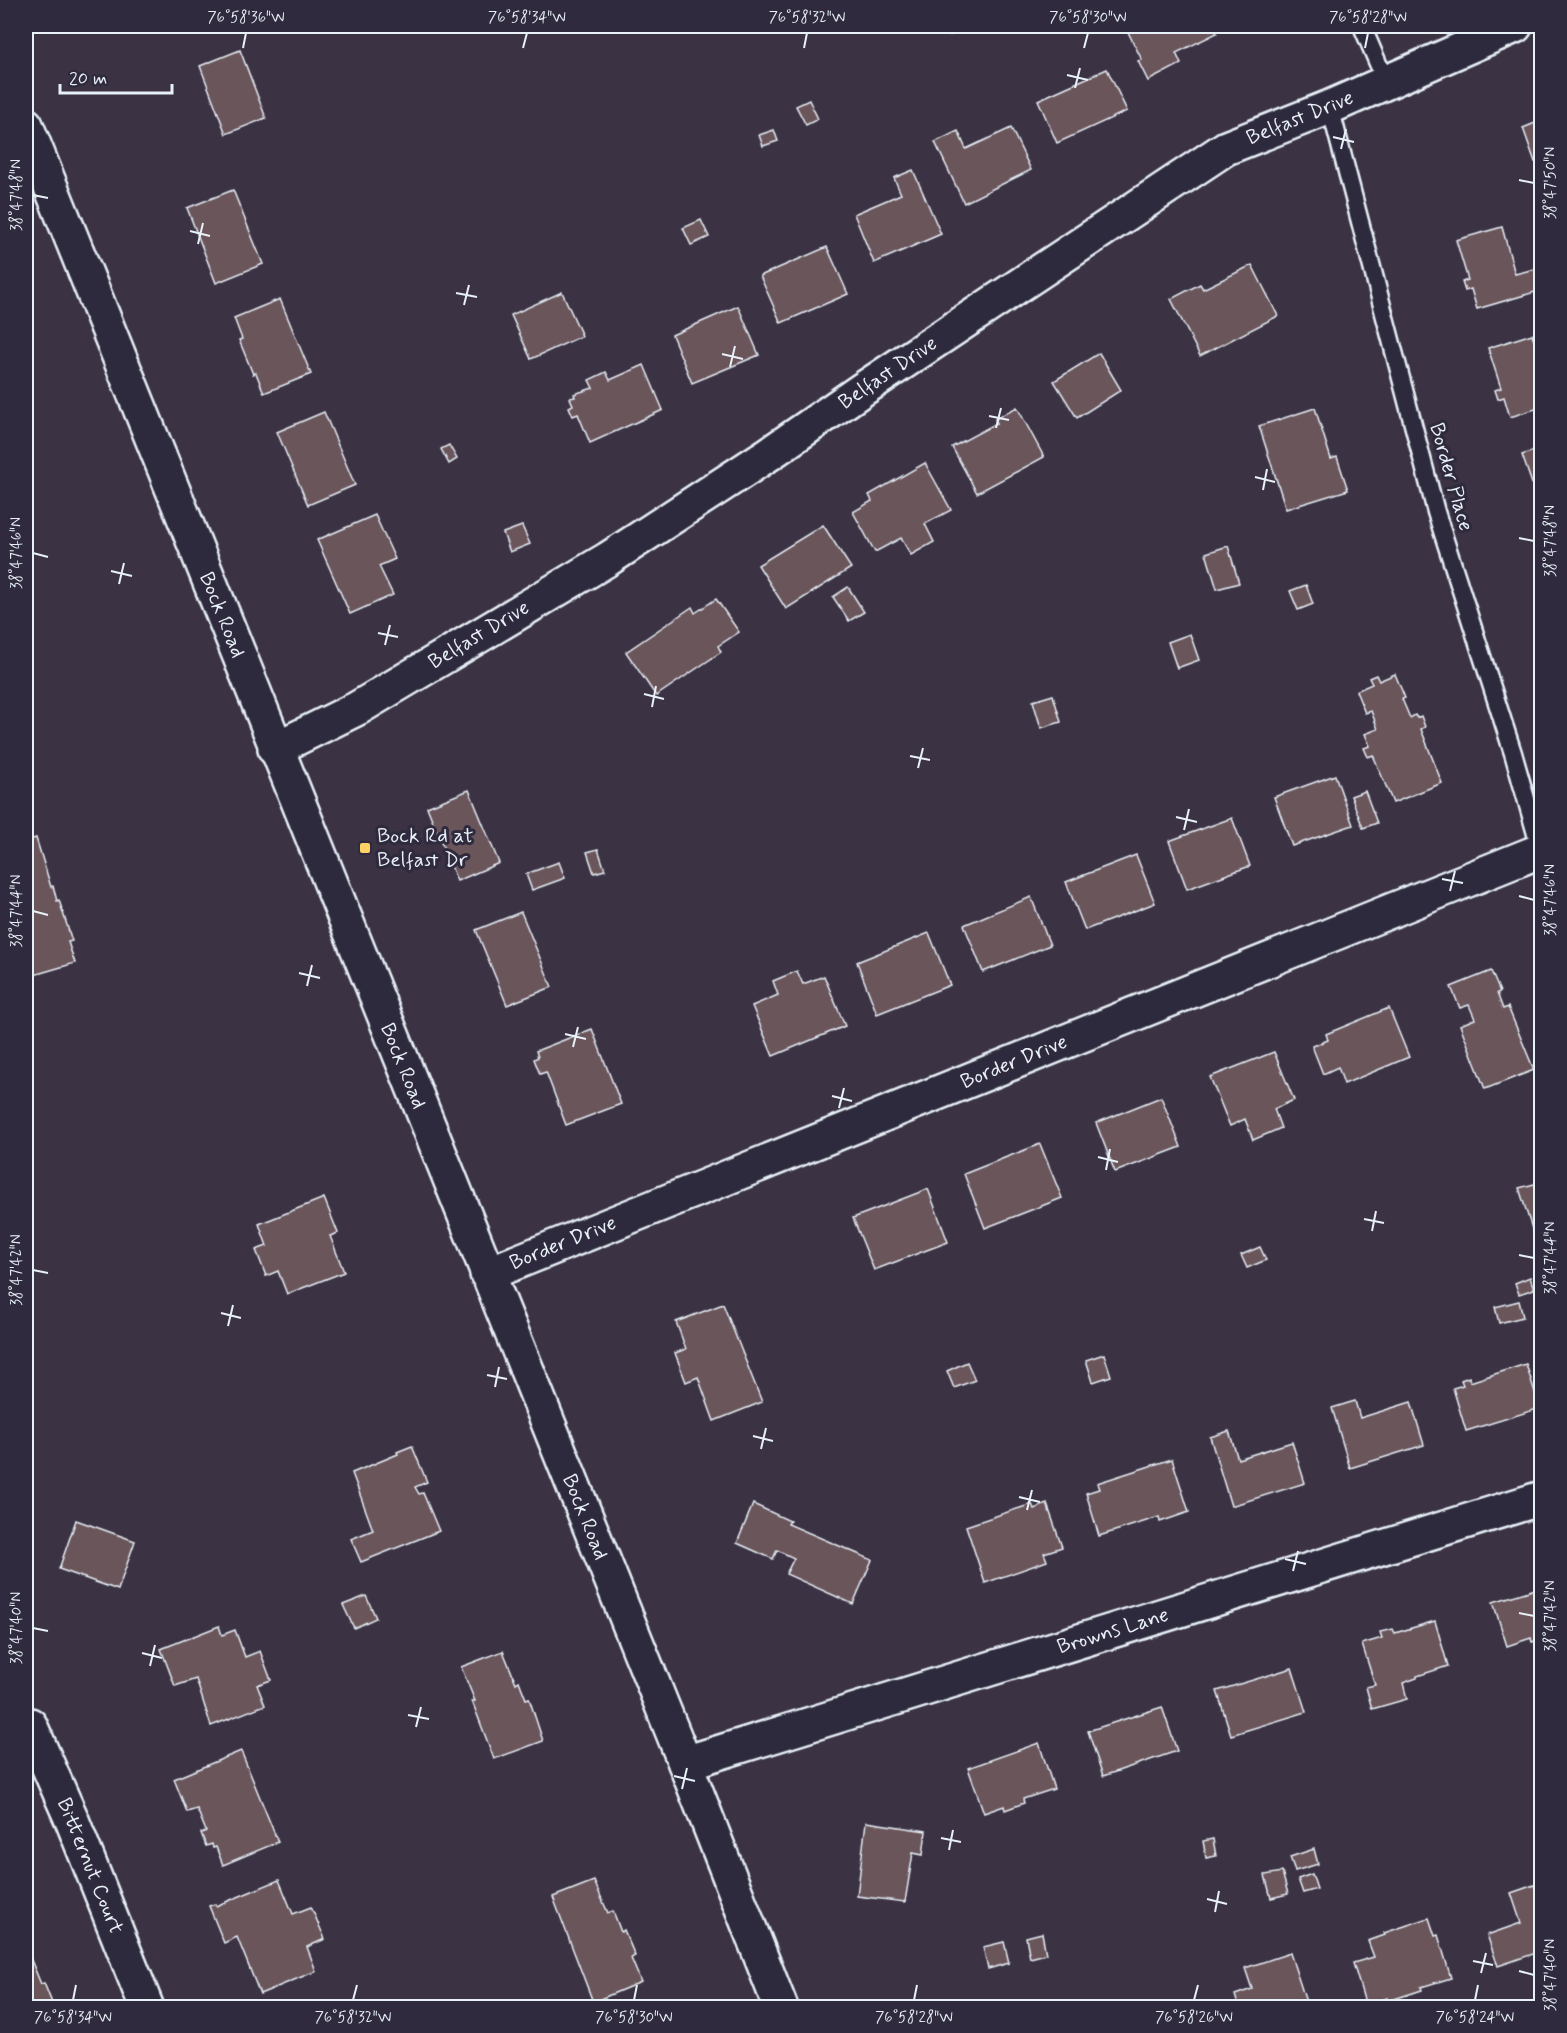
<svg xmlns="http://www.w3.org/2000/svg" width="1567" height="2033" font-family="Mynerve,sans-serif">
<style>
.building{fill:#6a545a;stroke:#e8f1f8;stroke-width:1.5}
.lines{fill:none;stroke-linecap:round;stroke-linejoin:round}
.lane-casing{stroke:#e8f1f8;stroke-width:21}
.street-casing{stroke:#e8f1f8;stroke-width:38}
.secondary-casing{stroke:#e8f1f8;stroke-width:38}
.lane{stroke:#2f2a3d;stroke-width:16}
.street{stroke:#2f2a3d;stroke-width:33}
.secondary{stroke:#2f2a3d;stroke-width:33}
.ticks{fill:none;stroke:#e8f1f8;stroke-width:2}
.poi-dot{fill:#ffd166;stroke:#2f2a3d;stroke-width:2}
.labels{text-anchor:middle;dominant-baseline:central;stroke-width:6;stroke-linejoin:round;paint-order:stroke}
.street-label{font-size:21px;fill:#e8f1f8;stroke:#2f2a3d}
.poi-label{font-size:21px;fill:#e8f1f8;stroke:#2f2a3d;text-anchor:start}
.neatline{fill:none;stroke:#e8f1f8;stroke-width:2}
.ticks-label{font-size:15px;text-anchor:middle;fill:#e8f1f8}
</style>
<rect width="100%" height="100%" fill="#3b3243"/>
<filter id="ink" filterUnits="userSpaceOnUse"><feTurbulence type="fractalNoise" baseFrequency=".0167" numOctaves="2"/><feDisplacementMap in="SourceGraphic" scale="12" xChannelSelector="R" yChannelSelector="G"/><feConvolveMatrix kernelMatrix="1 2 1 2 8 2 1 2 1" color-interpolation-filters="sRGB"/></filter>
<g filter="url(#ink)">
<g class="building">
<polygon points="946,26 964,26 966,28 950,35"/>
<polygon points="1125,26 1213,26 1217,33 1176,53 1181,64 1148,81 1138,61 1142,60"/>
<polygon points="240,50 266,118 226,134 200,66"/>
<polygon points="1107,69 1127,111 1057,143 1038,100"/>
<polygon points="809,100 818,119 806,125 796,106"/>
<polygon points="1542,113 1542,159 1535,162 1523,128 1540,121 1538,115"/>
<polygon points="1011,128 1031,170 964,203 935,142 958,131 966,149"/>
<polygon points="774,130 778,141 763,146 759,135"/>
<polygon points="913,170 941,234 874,263 854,214 901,194 894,178"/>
<polygon points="233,190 263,264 216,283 187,208"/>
<polygon points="701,220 709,237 691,245 683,228"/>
<polygon points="1502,227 1515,274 1535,269 1542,290 1477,309 1471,289 1465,291 1462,282 1468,280 1456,240"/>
<polygon points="827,247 848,294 781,323 760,276"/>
<polygon points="1252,265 1278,316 1200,356 1171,299 1200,284 1203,289"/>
<polygon points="562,292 582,336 531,359 511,315"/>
<polygon points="280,299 311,374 264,393 256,373 253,374 239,340 242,339 234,318"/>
<polygon points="738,306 759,355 692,383 672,335"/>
<polygon points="1532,334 1542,364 1542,407 1510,417 1504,397 1498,399 1495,390 1501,388 1488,348"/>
<polygon points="1099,353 1121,390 1077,418 1054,381"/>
<polygon points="644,365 663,410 590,443 578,414 573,416 569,407 573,405 570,398 575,397 574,394 593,388 589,380 606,372 610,380"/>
<polygon points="1017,407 1044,457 977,493 952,447 997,423 995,419"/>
<polygon points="1315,408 1331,459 1337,457 1348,490 1286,509 1259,426"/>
<polygon points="324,412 355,485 308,505 277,432"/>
<polygon points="449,445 457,459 449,464 441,449"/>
<polygon points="1542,448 1542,512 1522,455"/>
<polygon points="925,463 951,510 925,524 934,542 911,555 901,538 875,552 853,512 872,501 869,495"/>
<polygon points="375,515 395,559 379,566 393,595 350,614 317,540"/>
<polygon points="823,525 851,568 786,609 758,565"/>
<polygon points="522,526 530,544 510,552 503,533"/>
<polygon points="1228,546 1239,583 1217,589 1206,553"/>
<polygon points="1306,585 1313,604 1298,610 1290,591"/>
<polygon points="848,587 864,612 849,621 833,597"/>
<polygon points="716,599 739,632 718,646 721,652 656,696 626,652 692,607 695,613"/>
<polygon points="1190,634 1199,660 1177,668 1168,642"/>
<polygon points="1395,674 1405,698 1402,699 1410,718 1415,715 1417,718 1421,716 1425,727 1421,729 1442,783 1393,803 1373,755 1368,757 1364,748 1370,746 1365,734 1378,729 1371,711 1365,713 1356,691 1372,684 1369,678 1376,675 1379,681"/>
<polygon points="1053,695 1061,722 1041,728 1033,701"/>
<polygon points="1335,775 1353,825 1292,846 1274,797"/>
<polygon points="469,790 499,863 457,881 427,807"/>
<polygon points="1365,791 1377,823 1363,828 1351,796"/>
<polygon points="1232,818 1250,866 1187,889 1169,841"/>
<polygon points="36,838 51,887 53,886 57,901 59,900 72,941 68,942 75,963 27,977 26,971 26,894 27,893 26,841"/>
<polygon points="598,849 605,870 594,873 587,852"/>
<polygon points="1136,855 1155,903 1085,930 1066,882"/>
<polygon points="559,862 565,878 532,890 526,874"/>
<polygon points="1031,897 1050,945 983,972 964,925"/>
<polygon points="521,912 552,987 507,1005 476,930"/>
<polygon points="929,933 950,985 877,1014 857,962"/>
<polygon points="797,971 803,984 824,976 845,1026 773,1056 752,1006 778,995 773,981"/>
<polygon points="1491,971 1500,992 1497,993 1503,1009 1508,1007 1534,1070 1485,1089 1460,1025 1475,1019 1469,1005 1460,1008 1451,987"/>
<polygon points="1389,1008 1409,1057 1344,1084 1338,1067 1323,1074 1312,1046 1328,1040 1326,1034"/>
<polygon points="592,1029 621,1104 566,1125 546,1072 540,1074 534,1059 538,1057 536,1051"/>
<polygon points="1274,1052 1294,1100 1274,1109 1281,1128 1253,1140 1245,1119 1230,1126 1210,1077"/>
<polygon points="1161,1097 1181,1147 1115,1172 1096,1123"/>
<polygon points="1040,1144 1062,1198 985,1228 964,1174"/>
<polygon points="1542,1182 1542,1260 1519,1188"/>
<polygon points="928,1189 948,1242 874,1270 853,1218"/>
<polygon points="324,1198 338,1233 330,1236 344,1272 287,1294 278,1271 266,1276 256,1250 267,1246 259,1224"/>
<polygon points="1260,1247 1266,1260 1247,1268 1241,1255"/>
<polygon points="1530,1277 1534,1289 1519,1294 1515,1283"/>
<polygon points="1519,1301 1523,1317 1499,1323 1495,1307"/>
<polygon points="723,1304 762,1402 714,1421 698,1377 686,1382 675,1353 686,1349 676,1322"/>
<polygon points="1104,1354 1111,1376 1093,1382 1086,1360"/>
<polygon points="967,1362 975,1380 954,1388 947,1371"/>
<polygon points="1526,1364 1540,1408 1466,1431 1453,1388 1463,1385 1461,1380 1469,1377 1470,1382"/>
<polygon points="1355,1401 1360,1418 1411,1402 1424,1445 1350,1468 1332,1408"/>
<polygon points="1229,1431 1238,1459 1292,1442 1305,1483 1231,1506 1210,1437"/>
<polygon points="412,1446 427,1482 415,1487 419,1494 423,1493 439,1531 361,1562 351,1539 373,1530 352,1473 398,1454 397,1452"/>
<polygon points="1172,1459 1189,1512 1160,1522 1159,1517 1099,1536 1086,1493 1099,1489 1097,1483"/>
<polygon points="753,1504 790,1521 788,1524 872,1560 853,1604 786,1574 794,1558 777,1550 773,1559 737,1543"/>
<polygon points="1032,1504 1034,1509 1047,1504 1062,1547 1044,1553 1047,1561 985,1583 966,1526"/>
<polygon points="76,1520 135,1541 118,1590 59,1569"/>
<polygon points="1542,1587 1542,1639 1532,1642 1531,1638 1507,1646 1493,1602"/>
<polygon points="366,1596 376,1618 354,1628 343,1605"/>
<polygon points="1435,1621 1448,1666 1417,1676 1417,1678 1403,1683 1407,1699 1372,1709 1366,1687 1375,1685 1362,1644 1382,1638 1380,1632 1393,1629 1395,1633"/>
<polygon points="219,1626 222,1635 235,1630 245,1657 260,1651 271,1680 257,1685 265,1705 211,1726 196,1679 175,1686 161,1649"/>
<polygon points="503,1651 516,1683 519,1681 526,1699 529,1698 543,1741 494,1759 472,1701 475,1701 461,1667"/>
<polygon points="1292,1668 1306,1712 1231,1735 1217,1691"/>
<polygon points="1162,1707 1177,1751 1103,1776 1088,1731"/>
<polygon points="1039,1743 1054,1789 1023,1799 1024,1803 1005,1810 1004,1806 984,1813 968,1768"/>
<polygon points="241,1751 278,1842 223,1865 216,1847 213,1848 212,1844 206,1846 201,1833 206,1831 197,1809 187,1812 174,1779"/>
<polygon points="866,1822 926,1831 923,1855 913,1853 905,1902 857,1896"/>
<polygon points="1213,1839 1216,1856 1206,1858 1203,1841"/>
<polygon points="1314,1849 1318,1864 1295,1871 1290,1857"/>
<polygon points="1282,1872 1288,1894 1271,1898 1265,1875"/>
<polygon points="1312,1874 1317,1889 1303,1893 1298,1879"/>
<polygon points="279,1880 293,1914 311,1907 325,1939 307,1947 316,1971 260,1994 237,1937 224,1943 209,1906 215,1904 216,1906"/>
<polygon points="594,1881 608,1913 613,1911 621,1932 624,1930 635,1956 631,1958 641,1982 593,2002 553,1897"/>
<polygon points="1534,1885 1542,1903 1542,1951 1498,1966 1487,1935 1521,1923 1511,1893"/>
<polygon points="1429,1918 1435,1936 1438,1935 1451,1978 1421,1987 1422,1990 1388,2001 1387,1998 1366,2006 1353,1963 1374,1957 1368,1941 1385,1935 1384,1933"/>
<polygon points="1042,1933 1046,1954 1030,1958 1026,1937"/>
<polygon points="1004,1942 1009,1963 988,1969 983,1947"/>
<polygon points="1290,1953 1308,2008 1239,2008 1235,1995 1252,1989 1245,1968"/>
<polygon points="26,1956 28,1961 31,1960 41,1984 44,1983 54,2008 26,2008"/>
</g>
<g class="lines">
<g class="lane-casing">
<g id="lane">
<polyline points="1362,26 1386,82"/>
<polyline points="1330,107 1436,512 1513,753 1542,855"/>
</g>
</g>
<g class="street-casing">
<g id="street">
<polyline points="275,749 358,708 608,559 769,454 863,389 1226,148 1330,107 1515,26"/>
<polyline points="487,1274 1542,850"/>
<polyline points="30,1725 72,1820 147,2008"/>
<polyline points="685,1763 1542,1498"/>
</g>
</g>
<g class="secondary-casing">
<polyline id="secondary" points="26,125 685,1763 781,2008"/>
</g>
<use href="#lane" class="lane"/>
<use href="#street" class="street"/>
<use href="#secondary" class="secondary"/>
</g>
</g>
<path class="ticks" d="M 243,48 L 246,33M 523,48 L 527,33M 804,48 L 807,33M 1084,48 L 1088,33M 1365,48 L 1368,33M 1067,75 L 1088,80M 1075,88 L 1080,68M 1333,137 L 1354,142M 1341,149 L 1346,129M 1519,180 L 1534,183M 33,195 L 48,198M 190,231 L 210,236M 198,244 L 203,223M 456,293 L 477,297M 464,305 L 469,285M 722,354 L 743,359M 730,367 L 735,346M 989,416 L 1009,420M 996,428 L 1001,408M 1255,477 L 1275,482M 1263,490 L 1267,469M 1519,538 L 1534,541M 33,553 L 48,557M 111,571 L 132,576M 119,584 L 124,563M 378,633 L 398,637M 385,645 L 390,625M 644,694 L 664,699M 652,707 L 656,686M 910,756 L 930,760M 918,768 L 923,748M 1176,817 L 1197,822M 1184,830 L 1189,809M 1442,879 L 1463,883M 1450,891 L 1455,871M 1519,896 L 1534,900M 33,911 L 48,915M 299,973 L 320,978M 307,986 L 312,965M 565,1034 L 586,1039M 573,1047 L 578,1027M 832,1096 L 852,1101M 839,1108 L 844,1088M 1098,1157 L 1118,1162M 1106,1170 L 1110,1149M 1364,1219 L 1384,1223M 1372,1231 L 1376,1211M 1519,1255 L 1534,1258M 33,1270 L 48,1273M 221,1313 L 241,1318M 228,1326 L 233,1305M 487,1375 L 507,1379M 495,1387 L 499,1367M 753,1436 L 773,1441M 761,1449 L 766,1428M 1019,1497 L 1040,1502M 1027,1510 L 1032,1490M 1285,1559 L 1306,1564M 1293,1571 L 1298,1551M 1519,1613 L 1534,1616M 33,1628 L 48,1631M 142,1653 L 162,1658M 150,1666 L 155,1645M 408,1715 L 429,1719M 416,1727 L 421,1707M 674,1776 L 695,1781M 682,1789 L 687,1768M 941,1838 L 961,1842M 949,1850 L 953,1830M 1207,1899 L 1227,1904M 1215,1912 L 1219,1891M 1473,1961 L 1493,1965M 1519,1971 L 1534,1975M 1481,1973 L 1486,1953M 73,2000 L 76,1985M 353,2000 L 357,1985M 634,2000 L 637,1985M 914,2000 L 917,1985M 1194,2000 L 1198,1985M 1475,2000 L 1478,1985"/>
<rect class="poi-dot" x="359" y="842" width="12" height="12" rx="3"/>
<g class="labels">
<g class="street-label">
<text transform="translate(1300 118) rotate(-22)">Belfast Drive</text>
<text transform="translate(888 373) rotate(-34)">Belfast Drive</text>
<text transform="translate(1451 477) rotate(74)">Border Place</text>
<text transform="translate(222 615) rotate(68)">Bock Road</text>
<text transform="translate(479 635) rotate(-31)">Belfast Drive</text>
<text transform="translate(1014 1062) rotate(-22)">Border Drive</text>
<text transform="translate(403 1066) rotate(68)">Bock Road</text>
<text transform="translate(563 1243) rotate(-22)">Border Drive</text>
<text transform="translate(585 1517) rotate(68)">Bock Road</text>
<text transform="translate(1113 1631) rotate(-17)">Browns Lane</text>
<text transform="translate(90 1866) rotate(68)">Bitternut Court</text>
</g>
<g class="poi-label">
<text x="377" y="836">Bock Rd at<tspan x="377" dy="24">Belfast Dr</tspan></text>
</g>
</g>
<rect width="1567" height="2033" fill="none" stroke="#2f2a3d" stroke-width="66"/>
<path d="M60 84v9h112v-9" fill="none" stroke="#e8f1f8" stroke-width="3"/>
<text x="69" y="84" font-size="18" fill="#e8f1f8" stroke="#2f2a3d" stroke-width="4.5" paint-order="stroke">20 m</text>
<rect x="33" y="33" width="1501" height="1967" class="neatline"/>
<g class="ticks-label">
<text x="246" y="22">76°58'36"W</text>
<text x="527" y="22">76°58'34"W</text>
<text x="807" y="22">76°58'32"W</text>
<text x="1088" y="22">76°58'30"W</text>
<text x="1368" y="22">76°58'28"W</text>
<text transform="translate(1550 183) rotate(-90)" y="5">38°47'50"N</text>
<text transform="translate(16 195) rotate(-90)" y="5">38°47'48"N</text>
<text transform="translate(1550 541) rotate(-90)" y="5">38°47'48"N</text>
<text transform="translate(16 553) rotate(-90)" y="5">38°47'46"N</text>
<text transform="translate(1550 900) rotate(-90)" y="5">38°47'46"N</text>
<text transform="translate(16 911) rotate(-90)" y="5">38°47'44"N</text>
<text transform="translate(1550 1258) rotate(-90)" y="5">38°47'44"N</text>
<text transform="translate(16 1270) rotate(-90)" y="5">38°47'42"N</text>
<text transform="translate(1550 1616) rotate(-90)" y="5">38°47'42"N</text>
<text transform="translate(16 1628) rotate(-90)" y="5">38°47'40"N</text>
<text transform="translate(1550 1975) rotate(-90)" y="5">38°47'40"N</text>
<text x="73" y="2022">76°58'34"W</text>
<text x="353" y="2022">76°58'32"W</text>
<text x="634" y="2022">76°58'30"W</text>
<text x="914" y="2022">76°58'28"W</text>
<text x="1194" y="2022">76°58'26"W</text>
<text x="1475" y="2022">76°58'24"W</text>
</g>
</svg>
